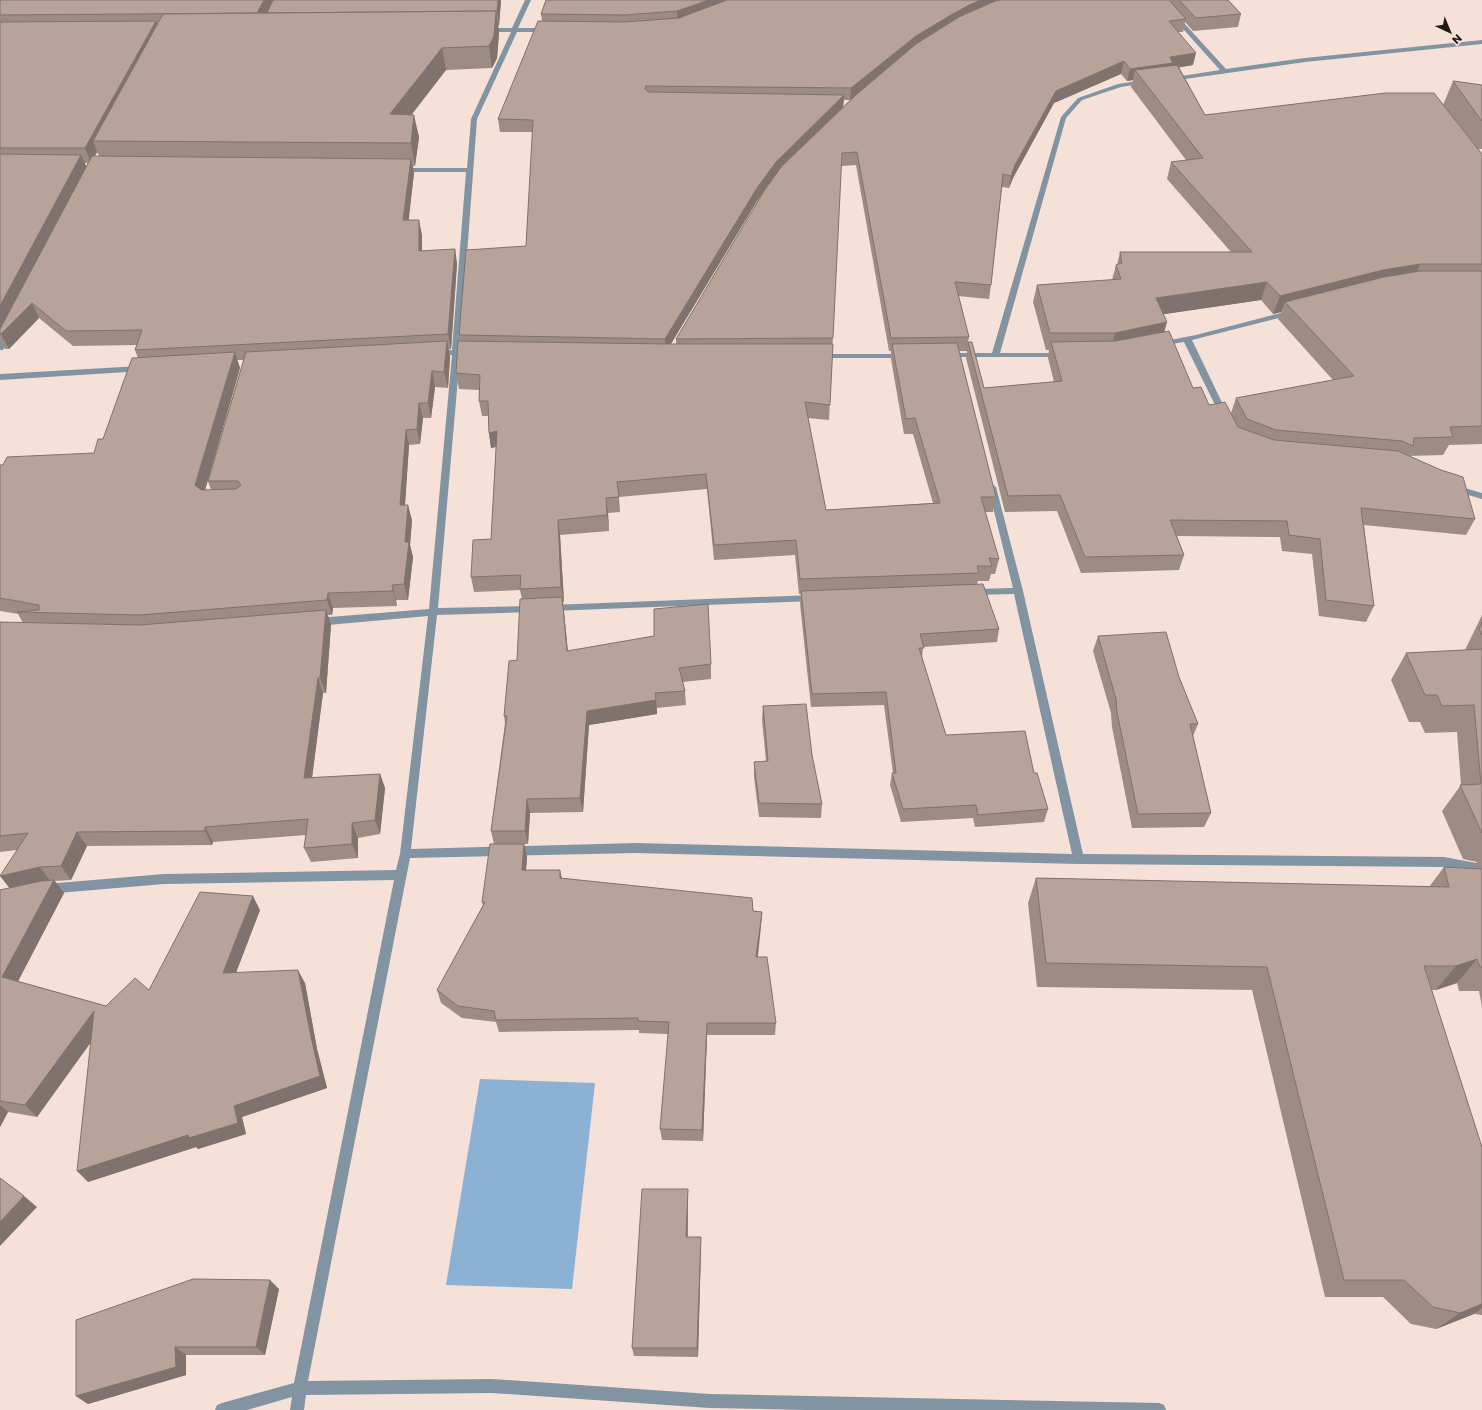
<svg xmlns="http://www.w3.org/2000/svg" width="1482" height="1410" font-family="Poppins,sans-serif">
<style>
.water{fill:#8bb2d5}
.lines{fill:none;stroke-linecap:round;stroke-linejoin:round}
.minor{fill:#8293a2;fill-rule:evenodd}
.wall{fill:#9d8c84;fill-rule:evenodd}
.shaded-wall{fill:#80726c}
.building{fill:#b7a39a;stroke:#80726c}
</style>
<rect width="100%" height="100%" fill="#f6e1d8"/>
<polygon class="water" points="480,1079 595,1083 572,1289 446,1285"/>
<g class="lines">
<g class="minor">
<polygon points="525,0 531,0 518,28 548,28 551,30 548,32 517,32 477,119 460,350 471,350 475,352 471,354 460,355 438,608 533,606 538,609 533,612 437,615 411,849 636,843 1072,854 1014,594 973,595 968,592 973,589 1013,588 988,487 992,484 996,487 1023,591 1083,854 1444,857 1482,864 1482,874 1444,867 1079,864 636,853 410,858 308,1381 492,1379 710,1394 1159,1403 1164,1405 1166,1410 807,1410 710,1408 492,1393 306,1395 304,1410 290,1410 292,1397 247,1410 215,1410 217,1405 222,1403 294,1383 394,880 164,884 46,894 42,892 40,889 42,886 46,884 164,874 396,870 400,854 428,616 317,626 312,622 317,618 429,609 452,355 437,355 433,353 437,351 452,350 466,172 400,172 397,170 400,168 467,168 471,119 511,32 486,32 483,30 486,28 512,28"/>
<polygon points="1157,0 1163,0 1226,69 1305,58 1482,40 1482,44 1305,62 1171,81 1169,80 1169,78 1220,70"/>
<polygon points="1145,80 1147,81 1147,83 1121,87 1082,100 1066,118 1000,353 1064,353 1064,357 944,357 943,355 947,353 992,353 1061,117 1078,98 1118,84"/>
<polygon points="1292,310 1295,310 1295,314 1192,340 1228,415 1224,418 1220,415 1184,342 1160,346 1156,344 1160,342 1196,335"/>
<polygon points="6,330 9,330 13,332 3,350 0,350 0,341"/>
<polygon points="816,354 903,354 907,356 903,358 816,358"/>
<polygon points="140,366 143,367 143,371 0,380 0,374"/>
<polygon points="1454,485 1482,493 1482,499 1451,490 1450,488"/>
<polygon points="813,595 818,598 813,601 551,611 546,608 551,605"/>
</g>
</g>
<g class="wall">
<path d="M 0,0 L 501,0 L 499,26 L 498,26 L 499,33 L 497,58 L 492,68 L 446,70 L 412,114 L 419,137 L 415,166 L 413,166 L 414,173 L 408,220 L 422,235 L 422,251 L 455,249 L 457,264 L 451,349 L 449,349 L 450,357 L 448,388 L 435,387 L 431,418 L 423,418 L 420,444 L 409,445 L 405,505 L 412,520 L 410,545 L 413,557 L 408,600 L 396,600 L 397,606 L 333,608 L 332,615 L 328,615 L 331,625 L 326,693 L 323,693 L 312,778 L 380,774 L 385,788 L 380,834 L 358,838 L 358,858 L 311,862 L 304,848 L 306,835 L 213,842 L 212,845 L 87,846 L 71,880 L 55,881 L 64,893 L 18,981 L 106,1006 L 149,990 L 260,910 L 236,972 L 305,983 L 317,1049 L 327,1088 L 242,1117 L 246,1134 L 198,1149 L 196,1147 L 88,1182 L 91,1042 L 37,1117 L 8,1112 L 0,1127 L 0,890 L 10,888 L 17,850 L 0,852 L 0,622 L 23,623 L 18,614 L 0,611 L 0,465 L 94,453 L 103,439 L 138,358 L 135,350 L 137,345 L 73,346 L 39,318 L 9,349 L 5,349 L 0,339 ZM 97,152 L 99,156 L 95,156 ZM 85,163 L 88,163 L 86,167 ZM 237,360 L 244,360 L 208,481 L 211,490 L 205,490 L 240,368 Z"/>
<path d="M 546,0 L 1228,0 L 1241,14 L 1238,27 L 1193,31 L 1185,22 L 1183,32 L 1178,32 L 1193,65 L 1179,67 L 1205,115 L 1443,105 L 1453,81 L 1482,85 L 1482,149 L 1478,149 L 1482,154 L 1482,444 L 1449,445 L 1443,455 L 1408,456 L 1475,519 L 1466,535 L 1364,525 L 1374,606 L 1366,622 L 1319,616 L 1312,554 L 1282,551 L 1280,537 L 1177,536 L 1184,555 L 1179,570 L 1081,573 L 1057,511 L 1005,512 L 966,358 L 967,351 L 959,351 L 996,497 L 993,512 L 985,512 L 999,559 L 995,574 L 991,574 L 989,581 L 978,581 L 977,584 L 999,629 L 997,642 L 923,647 L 922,658 L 946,735 L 1034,773 L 1048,809 L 1044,822 L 975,827 L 973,818 L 901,822 L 890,785 L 892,773 L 893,773 L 884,705 L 811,707 L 800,604 L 801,594 L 799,594 L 795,555 L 714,560 L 707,489 L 619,497 L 620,512 L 608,513 L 609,531 L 560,535 L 564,602 L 563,602 L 568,651 L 711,664 L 711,679 L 683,682 L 685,691 L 686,705 L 657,708 L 657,714 L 589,725 L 583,812 L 530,813 L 528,844 L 524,844 L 527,857 L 526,870 L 562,878 L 753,911 L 762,912 L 761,925 L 758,957 L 776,1023 L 775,1035 L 707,1035 L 703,1141 L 662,1140 L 660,1129 L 668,1034 L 639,1033 L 639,1030 L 499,1032 L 496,1022 L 462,1018 L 441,1003 L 437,990 L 483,906 L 482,902 L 494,844 L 491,831 L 505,723 L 504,716 L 517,660 L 522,599 L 520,590 L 474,592 L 471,577 L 491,539 L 496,447 L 491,448 L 489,433 L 488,416 L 482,416 L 479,401 L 479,390 L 459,389 L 456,373 L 460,341 L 459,335 L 526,246 L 533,132 L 500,132 L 498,119 L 542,21 L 541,14 ZM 1121,74 L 1127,81 L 1133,80 L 1131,87 L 1186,160 L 1171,162 L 1167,179 L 1231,252 L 1120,252 L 1117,265 L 1116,265 L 1112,280 L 1037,285 L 1033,302 L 1046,350 L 1049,350 L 1048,358 L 1054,382 L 984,388 L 968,342 L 969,337 L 958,296 L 989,299 L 991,285 L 1002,187 L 1009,188 L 1013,178 L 1054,103 ZM 844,100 L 850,100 L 843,107 ZM 856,165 L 889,351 L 891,351 L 891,359 L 904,434 L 913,434 L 933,503 L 826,510 L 808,418 L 829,420 L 841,166 ZM 776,175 L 676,339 L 676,344 L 671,344 L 757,201 ZM 1261,300 L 1273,314 L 1281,312 L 1278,319 L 1333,380 L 1236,398 L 1231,413 L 1209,405 L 1193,388 L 1164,332 L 1163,314 Z"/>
<polygon points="1482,615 1482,1007 1479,991 1459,991 1457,983 1436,990 1431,990 1482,1147 1482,1315 1474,1314 1436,1329 1411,1324 1383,1297 1325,1297 1252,990 1037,987 1028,903 1036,878 1429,887 1444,867 1472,869 1477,862 1463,859 1442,811 1461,785 1457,732 1425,733 1420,722 1409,722 1391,680 1406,653 1465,650"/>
<polygon points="1098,636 1179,677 1198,724 1193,736 1211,813 1204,827 1132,828 1112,727 1111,713 1093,651"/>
<polygon points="763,706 812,755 822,804 821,818 759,817 754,777 754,762 766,761 762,720"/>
<polygon points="688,1200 688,1237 701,1247 698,1357 634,1356 632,1348"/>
<polygon points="279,1289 265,1355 186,1355 186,1375 88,1404 76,1396"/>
</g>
<g class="shaded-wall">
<polygon points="264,0 275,0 269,13 257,13"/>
<polygon points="498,0 501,0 499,26 497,11"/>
<polygon points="709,0 743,0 678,24 677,11"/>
<polygon points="981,0 1032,0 850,100 851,88 916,36 951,15 969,5"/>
<polygon points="496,11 499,33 497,58 492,68 489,46"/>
<polygon points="156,21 160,36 93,141 97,152 91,163 85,148"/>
<polygon points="442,48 446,70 395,136 390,114"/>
<polygon points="1196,53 1193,65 1171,69 1135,70 1133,80 1127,81 1130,69 1170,57"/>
<polygon points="1124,61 1121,74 1054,103 1013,178 1009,188 1011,176 1015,165 1056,91"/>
<polygon points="844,95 843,107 776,175 757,201 666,352 665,339 757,188 776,162"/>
<polygon points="414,115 419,137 415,166 411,143"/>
<polygon points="81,155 88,170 32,303 39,318 9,349 1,334 0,334 0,306"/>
<polygon points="411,159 414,173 407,235 403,220"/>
<polygon points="419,220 422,235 422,266 419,251"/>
<polygon points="455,249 457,264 451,349 448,334"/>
<polygon points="1420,264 1412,282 1285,302 1281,312 1273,314 1280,296 1383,270"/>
<polygon points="1267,282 1261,300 1152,316 1156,298"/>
<polygon points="1167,322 1162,340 1111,350 1115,333"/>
<polygon points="447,341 450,357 448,388 444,372"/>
<polygon points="235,352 240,368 202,501 195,485"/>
<polygon points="432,371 435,387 431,418 428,403"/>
<polygon points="419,403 423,418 420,444 417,429"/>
<polygon points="406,430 409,445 404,520 400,505"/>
<polygon points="497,431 500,446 491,448 489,433"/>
<polygon points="606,498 608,513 609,531 607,515"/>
<polygon points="408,505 412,520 410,545 413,557 408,600 404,584 405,542"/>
<polygon points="558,520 560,535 564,602 561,587"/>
<polygon points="392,585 396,600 397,606 393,591"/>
<polygon points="328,593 333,608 332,615 327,600"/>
<polygon points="562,597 564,612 569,666 567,651"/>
<polygon points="326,610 331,625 326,693 320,678"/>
<polygon points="318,678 323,693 310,793 304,778"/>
<polygon points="656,700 657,714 589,725 583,812 580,798 587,711"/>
<polygon points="380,774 385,788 380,834 375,820"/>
<polygon points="527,799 530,813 528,844 525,831"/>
<polygon points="352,823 358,838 358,858 352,844"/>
<polygon points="205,827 213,842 212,845 205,831"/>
<polygon points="77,832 87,846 71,880 61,866"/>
<polygon points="524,844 527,857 525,883 522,870"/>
<polygon points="40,867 51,882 11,890 0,876"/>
<polygon points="560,870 563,883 560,878"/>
<polygon points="54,880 64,893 14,989 2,977"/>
<polygon points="253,896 260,910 231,986 223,973"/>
<polygon points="762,912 761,925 756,970 756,957"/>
<polygon points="1477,959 1457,983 1436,990 1456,966"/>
<polygon points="298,970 305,983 317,1049 327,1088 242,1117 246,1134 198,1149 196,1147 88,1182 77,1171 311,1037"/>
<polygon points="94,1011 104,1024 37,1117 25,1105"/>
<polygon points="707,1023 707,1035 703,1141 702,1130"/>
<polygon points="0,1105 8,1112 0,1127"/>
<polygon points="688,1189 688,1200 687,1247 686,1237"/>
<polygon points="24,1196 37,1207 0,1246 0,1222"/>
<polygon points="701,1237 701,1247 698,1357 697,1348"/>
<polygon points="270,1280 279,1289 265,1355 256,1347"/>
<polygon points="1482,1304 1482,1308 1474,1314 1436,1329 1460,1313"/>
<polygon points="175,1347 186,1355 186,1375 88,1404 76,1396"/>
</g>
<g class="building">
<polygon points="0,0 264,0 257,13 0,15"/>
<polygon points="273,0 498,0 497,11 267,13"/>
<polygon points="546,0 709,0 677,11 625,15 541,14"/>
<polygon points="727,0 981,0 969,5 951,15 916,36 851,88 646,86 645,89 649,92 844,95 776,162 757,188 665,339 459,335 466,250 526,246 533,120 498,119 538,21 625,22 679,18"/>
<polygon points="1001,0 1169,0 1186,19 1169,21 1196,53 1170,57 1173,63 1130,69 1124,61 1056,91 1015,165 1011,176 1003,174 991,285 955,282 969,337 891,338 857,152 842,153 833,338 676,339 764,191 782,166 857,94 916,44 959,17 995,1"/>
<polygon points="1179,0 1228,0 1241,14 1196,18"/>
<polygon points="496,11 494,36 489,46 442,48 390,114 414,115 411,143 93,141 163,14"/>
<polygon points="156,21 85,148 0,148 0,22"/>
<polygon points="1177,65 1205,115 1385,93 1434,93 1482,154 1482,264 1420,264 1383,270 1280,296 1267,282 1156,298 1167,322 1115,333 1050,333 1037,285 1121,279 1116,265 1122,263 1120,252 1252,252 1171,162 1203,158 1135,70"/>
<polygon points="1453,81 1482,85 1482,121 1481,120"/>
<polygon points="0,154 81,155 0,306"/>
<polygon points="92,156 411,159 403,220 419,220 419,251 455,249 448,334 135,350 142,330 66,331 32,303 1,334 0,334 0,329"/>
<polygon points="1420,271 1482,271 1482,426 1450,427 1453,437 1414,438 1413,446 1402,441 1276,430 1247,419 1236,398 1354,376 1285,302 1384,277"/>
<polygon points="1169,331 1193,388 1201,387 1209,405 1225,402 1238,427 1274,440 1398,451 1441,470 1463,477 1475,519 1361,508 1374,606 1326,600 1320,539 1289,535 1287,521 1170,520 1184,555 1085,557 1060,495 1008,496 968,342 972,342 984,388 1062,381 1051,342 1115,341"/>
<polygon points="447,341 444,372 432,371 428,403 419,403 417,429 406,430 400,505 408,505 405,542 409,542 404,584 392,585 393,591 328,593 327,600 140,615 17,612 39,610 39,605 0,598 0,465 3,465 7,457 94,453 98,439 103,439 132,358 235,352 195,485 201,490 236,489 241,485 238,481 208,481 246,352"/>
<polygon points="458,341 668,344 833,344 830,405 805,402 826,510 940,503 915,418 906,419 892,344 957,343 996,497 981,497 999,559 989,558 992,566 977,566 979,573 800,579 796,540 714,545 706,474 617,482 619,497 606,498 607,515 558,520 561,587 520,589 521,575 471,577 473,540 491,539 497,431 489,433 488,401 479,401 480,375 456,373"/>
<polygon points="983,584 999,629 920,634 924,648 919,648 946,735 1025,731 1034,773 1037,773 1048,809 978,815 976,805 903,809 892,773 896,773 886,692 812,694 801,591"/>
<polygon points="562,597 567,651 654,636 654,609 708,604 711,664 679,668 685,691 655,693 656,700 587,711 580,798 527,799 525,831 491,831 507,716 504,716 509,661 517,660 520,599"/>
<polygon points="326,610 320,678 318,678 304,778 380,774 375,820 352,823 352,844 304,848 308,819 205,827 205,831 77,832 61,866 40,867 0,876 28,833 0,836 0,622 140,625"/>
<polygon points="1482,622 1482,635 1479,629"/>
<polygon points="1166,632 1179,677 1198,724 1190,724 1211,813 1138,814 1117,712 1116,699 1098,636"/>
<polygon points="1482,649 1482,833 1460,785 1481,784 1474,705 1442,706 1437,695 1425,695 1406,653"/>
<polygon points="806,704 812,755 822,804 759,803 754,762 768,761 763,706"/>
<polygon points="490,844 524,844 522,870 560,870 560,878 752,898 753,911 762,912 756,957 767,957 776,1023 707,1023 702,1130 660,1129 669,1022 638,1021 638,1018 496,1020 494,1011 458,1006 437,990 485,902 482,902"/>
<polygon points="1444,867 1482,869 1482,967 1480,967 1477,959 1456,966 1424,966 1482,1147 1482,1304 1460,1313 1433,1307 1404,1280 1344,1280 1267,967 1046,963 1036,878 1449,887"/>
<polygon points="54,880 2,977 106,1006 135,978 149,990 200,892 253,896 223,973 298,970 311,1037 320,1076 234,1106 238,1123 189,1138 188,1135 77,1171 94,1011 25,1105 0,1101 0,890 41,881"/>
<polygon points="0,1178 24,1196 0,1222"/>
<polygon points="642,1189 688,1189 686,1237 701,1237 697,1348 632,1348"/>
<polygon points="193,1279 270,1280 256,1347 175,1347 176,1367 76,1396 76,1320"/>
</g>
<g transform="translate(1450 32) rotate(136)" stroke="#f6e1d8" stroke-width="3" paint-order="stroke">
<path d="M0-3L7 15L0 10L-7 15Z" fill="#1f1815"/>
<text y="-6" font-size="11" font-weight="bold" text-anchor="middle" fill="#1f1815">N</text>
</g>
</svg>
